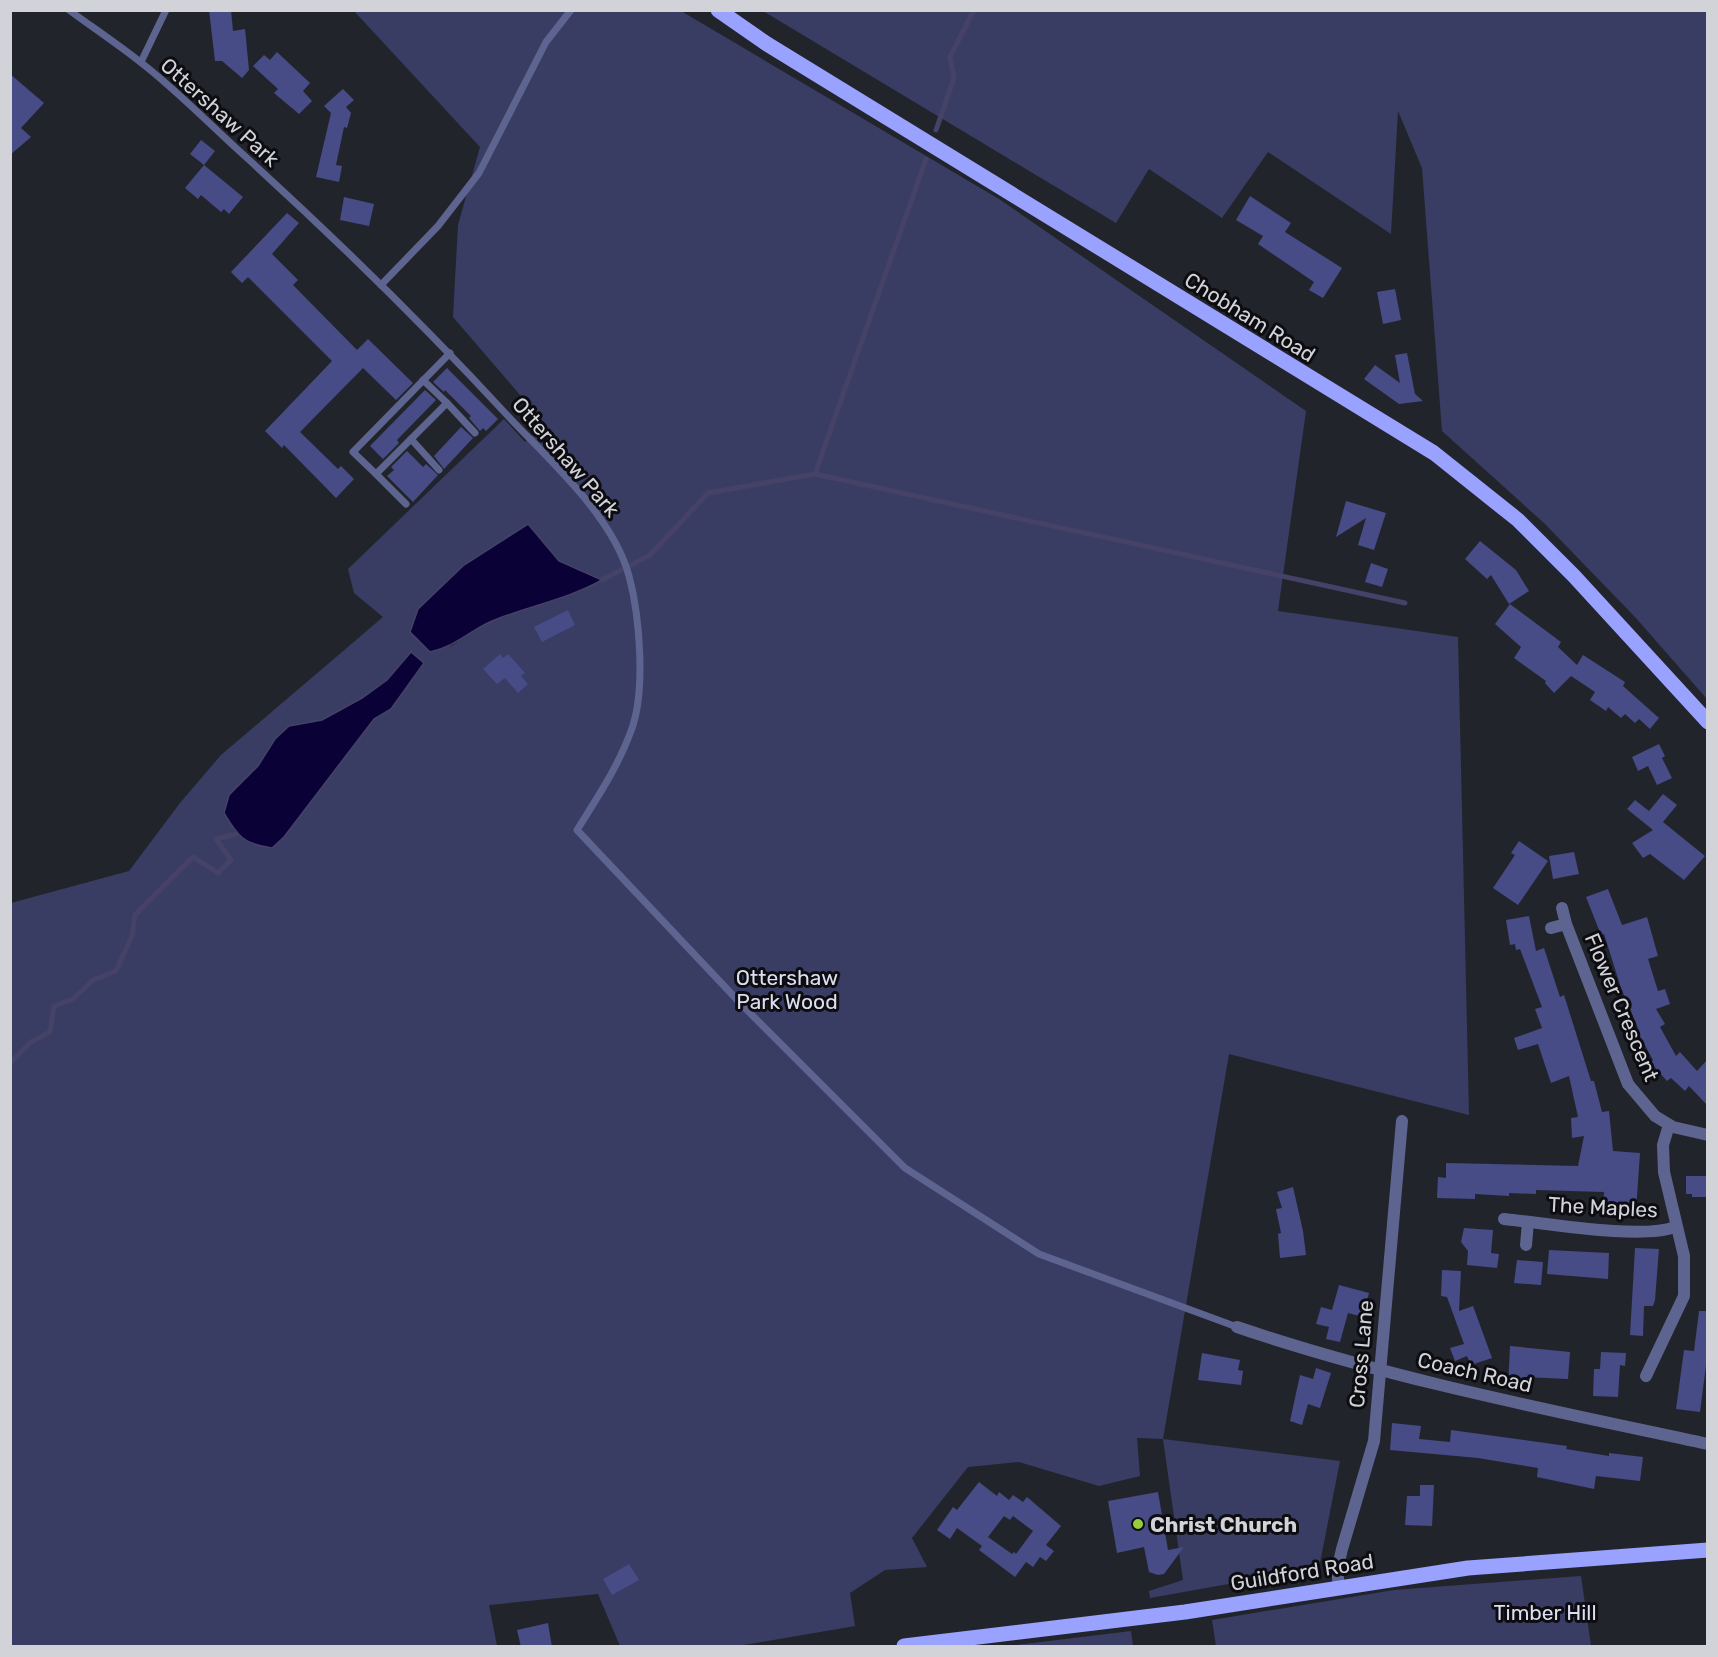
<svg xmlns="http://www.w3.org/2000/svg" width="1718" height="1657" font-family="Rubik,sans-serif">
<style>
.green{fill:#393d64;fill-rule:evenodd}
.water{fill:#0a0236;stroke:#464167;stroke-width:1.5}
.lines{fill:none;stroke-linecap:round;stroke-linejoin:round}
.stream{stroke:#464167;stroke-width:5}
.building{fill:#474b86;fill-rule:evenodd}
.lane{stroke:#5e6490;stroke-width:7}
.street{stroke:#5e6490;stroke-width:12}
.primary{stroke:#99a2fe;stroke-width:15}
.poi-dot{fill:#95cc3b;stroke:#0d0d11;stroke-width:2}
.labels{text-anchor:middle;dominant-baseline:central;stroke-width:6;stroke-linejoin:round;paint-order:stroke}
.street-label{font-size:21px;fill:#d2d3d8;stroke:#0d0d11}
.park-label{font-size:21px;fill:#dcdff1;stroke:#0d0d11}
.poi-label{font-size:21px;font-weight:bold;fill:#d2d3d8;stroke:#0d0d11;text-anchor:start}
</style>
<rect width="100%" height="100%" fill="#22242c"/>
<g class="green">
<path d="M 354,11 L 681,11 L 999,199 L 1306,411 L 1278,611 L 1458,637 L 1469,1115 L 1229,1054 L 1163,1439 L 1340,1461 L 1319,1568 L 1150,1598 L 1149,1591 L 1183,1580 L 1163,1439 L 1137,1438 L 1140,1476 L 1099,1486 L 1019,1462 L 968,1467 L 912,1538 L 927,1567 L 885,1570 L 850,1593 L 855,1626 L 738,1646 L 620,1646 L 598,1594 L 489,1605 L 497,1646 L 11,1646 L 11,903 L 129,871 L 180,803 L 221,755 L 383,617 L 354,593 L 348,569 L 504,419 L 525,442 L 545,424 L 453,317 L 458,225 L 480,147 ZM 529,525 L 559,561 L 602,580 L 581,591 L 489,622 L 450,647 ZM 411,652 L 391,709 L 374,719 L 284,837 L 272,848 L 229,795 L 258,766 L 275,739 L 289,727 L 322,720 L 362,698 L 387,680 Z"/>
<polygon points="763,11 1707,11 1707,699 1635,617 1545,524 1442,431 1422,168 1398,111 1391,234 1268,152 1222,218 1149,169 1116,223"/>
<polygon points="1581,1576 1591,1646 1216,1646 1212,1620 1394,1590"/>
<polygon points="1131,1631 1133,1646 1007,1646"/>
</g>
<g class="water">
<path d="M 528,524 L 559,561 L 602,580 C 568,599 529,606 492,621 C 469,631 457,646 430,652 L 410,632 L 418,609 L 464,565 Z"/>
<path d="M 411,652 L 424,663 L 391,709 L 374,719 L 284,837 L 272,848 C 244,844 238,837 224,813 L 229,795 L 258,766 L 275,739 L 289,726 L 322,720 L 362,698 L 387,680 Z"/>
</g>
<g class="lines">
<g class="stream">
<polyline points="936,130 954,78 950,57 974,10"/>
<polyline points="815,474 926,159"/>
<polyline points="602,580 650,555 708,493 815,474 1405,603"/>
<polyline points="10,1063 31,1042 50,1032 54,1006 73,999 93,980 116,971 132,936 135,915 193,857 218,873 231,860 216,839 236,834"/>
</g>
</g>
<g class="building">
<polygon points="209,10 231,10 233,31 245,29 249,70 242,78 222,61 215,61"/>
<polygon points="277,52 310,83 303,91 312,101 299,114 274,93 278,89 253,66 264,55 270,60"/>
<polygon points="10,74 44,103 21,128 31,137 10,155"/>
<polygon points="343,89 354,100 346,107 351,113 347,128 344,127 336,165 342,166 339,182 316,177 331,113 324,106"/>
<polygon points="201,140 215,151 204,165 243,197 229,214 224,209 221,212 201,195 198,199 185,188 204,165 190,154"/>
<polygon points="1250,196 1291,223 1285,232 1342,268 1323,298 1309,290 1314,282 1258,244 1263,236 1236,220"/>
<polygon points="344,197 374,204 369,226 340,220"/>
<polygon points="287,213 299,223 272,254 298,280 293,285 357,350 368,339 413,383 396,400 363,368 300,432 338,469 341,466 354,479 336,498 284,445 282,448 265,431 332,361 248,277 242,283 231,272"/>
<polygon points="1395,289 1401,320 1383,324 1377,292"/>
<polygon points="1407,353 1415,394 1423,401 1399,404 1364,379 1375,365 1400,383 1395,355"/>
<polygon points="447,368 498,419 486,431 483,428 480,431 469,418 471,416 445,390 444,392 433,382"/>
<polygon points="425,390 436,400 397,440 399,443 383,459 370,446"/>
<polygon points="461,427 473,438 444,469 434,456"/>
<polygon points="407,451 423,467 426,464 438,475 413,502 387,476 394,470 391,467"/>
<polygon points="1346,501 1386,513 1374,550 1358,545 1366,518 1336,537"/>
<polygon points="1480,541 1516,570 1529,591 1509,604 1491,575 1487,579 1465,559"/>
<polygon points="1371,563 1388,569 1382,587 1365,582"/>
<polygon points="1510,604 1561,642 1558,647 1577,665 1583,655 1625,682 1623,686 1659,718 1650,729 1639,719 1635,723 1625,714 1621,718 1608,707 1606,711 1590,700 1595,692 1571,676 1554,693 1545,683 1546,681 1514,658 1521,647 1495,624"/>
<polygon points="568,610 575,625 542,642 534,627"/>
<polygon points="500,654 503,658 508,654 525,673 521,676 528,684 518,693 505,678 497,684 483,669"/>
<polygon points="1659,744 1665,756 1662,758 1672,778 1657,785 1648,766 1638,771 1632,757"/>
<polygon points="1663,794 1677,805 1663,822 1705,856 1684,880 1650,854 1643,858 1632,843 1653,830 1627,809 1635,800 1649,811"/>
<polygon points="1519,841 1548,861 1518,905 1493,888 1515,855 1511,853"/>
<polygon points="1574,852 1579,874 1553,879 1549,856"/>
<polygon points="1608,889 1622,925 1647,917 1658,956 1648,959 1658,991 1665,989 1670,1004 1656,1009 1665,1024 1660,1027 1676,1056 1680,1052 1697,1071 1707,1060 1707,1105 1689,1086 1685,1091 1671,1078 1667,1081 1650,1062 1653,1060 1636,1029 1638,1028 1621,988 1604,934 1601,935 1586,897"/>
<polygon points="1529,916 1536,951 1544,948 1560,997 1564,995 1591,1081 1594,1081 1602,1112 1609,1111 1613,1151 1640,1153 1636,1211 1603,1208 1604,1192 1536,1190 1536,1194 1509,1193 1509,1196 1475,1194 1475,1199 1437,1198 1438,1177 1446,1178 1446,1163 1578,1166 1584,1136 1572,1138 1571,1118 1578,1117 1569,1076 1551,1083 1538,1044 1518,1050 1514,1038 1542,1028 1535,1009 1542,1007 1520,949 1516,950 1515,944 1510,945 1506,920"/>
<polygon points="1686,1176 1707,1176 1707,1197 1692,1197 1692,1194 1686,1194"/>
<polygon points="1293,1187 1303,1231 1306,1255 1280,1258 1278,1234 1281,1233 1276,1209 1282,1208 1277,1192"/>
<polygon points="1464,1228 1493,1230 1491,1253 1499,1254 1497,1268 1467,1265 1468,1251 1461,1242"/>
<polygon points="1635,1248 1659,1249 1655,1300 1653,1306 1644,1306 1643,1336 1630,1335"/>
<polygon points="1549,1250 1609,1253 1608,1279 1547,1274"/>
<polygon points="1517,1260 1543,1262 1541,1285 1514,1283"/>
<polygon points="1442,1270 1461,1271 1459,1311 1473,1306 1492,1358 1471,1365 1467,1356 1455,1361 1450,1348 1464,1344 1447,1297 1441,1296"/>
<polygon points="1339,1285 1369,1293 1363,1317 1348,1313 1340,1342 1326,1339 1329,1327 1316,1324 1321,1307 1332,1310"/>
<polygon points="1699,1311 1707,1311 1707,1358 1700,1412 1676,1409 1684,1350 1694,1351"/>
<polygon points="1510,1346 1570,1352 1568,1379 1524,1377 1522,1389 1508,1387"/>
<polygon points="1601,1352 1626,1353 1625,1366 1620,1365 1618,1397 1593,1396 1594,1369 1600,1369"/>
<polygon points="1202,1353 1240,1360 1238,1370 1243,1371 1241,1385 1198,1380"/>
<polygon points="1316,1368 1331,1373 1320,1408 1308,1404 1302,1425 1290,1421 1300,1375 1313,1379"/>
<polygon points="1392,1423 1421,1426 1419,1439 1450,1442 1451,1430 1567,1446 1566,1449 1609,1456 1609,1453 1643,1457 1640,1481 1596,1476 1594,1489 1537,1477 1538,1468 1478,1458 1390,1450"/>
<path d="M 979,1482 L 997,1496 L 999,1492 L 1009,1500 L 1013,1495 L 1023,1502 L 1027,1497 L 1061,1526 L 1046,1545 L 1054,1551 L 1046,1561 L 1040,1557 L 1033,1567 L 1026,1562 L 1015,1577 L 979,1550 L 982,1546 L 957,1528 L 950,1539 L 937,1530 L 953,1507 L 957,1510 ZM 1004,1516 L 1010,1520 L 1013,1516 L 1033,1531 L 1016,1554 L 1014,1552 L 1012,1554 L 988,1537 Z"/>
<polygon points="1420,1485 1434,1485 1432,1526 1405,1525 1407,1496 1420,1496"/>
<polygon points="1158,1492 1168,1550 1184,1547 1164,1574 1158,1575 1149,1572 1144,1547 1117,1553 1108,1501"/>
<polygon points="629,1564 639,1580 612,1595 603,1579"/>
<polygon points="548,1623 552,1647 521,1647 517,1630"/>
</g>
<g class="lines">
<g class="lane">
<path d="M 69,10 C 92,27 116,43 139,61 C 177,90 211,126 247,158 C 337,240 424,325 507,415 C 549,460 613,516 629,576 C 640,617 646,692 631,731 C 618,767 597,798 577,830 L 743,1006 L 905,1168 L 1039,1254 L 1237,1327"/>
<polyline points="141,62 166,10"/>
<polyline points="381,285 438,226 479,173 546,42 571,10"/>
<polyline points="423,380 447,403 376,474 353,452 450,353"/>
<polyline points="447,403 475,433"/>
<polyline points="411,439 439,470"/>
<polyline points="376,474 406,504"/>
</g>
<g class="street">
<polyline points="1566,924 1628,1084 1655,1116 1673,1127 1708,1135"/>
<polyline points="1551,928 1566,924 1562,908"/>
<path d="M 1504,1219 C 1546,1223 1640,1240 1675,1227"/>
<polyline points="1526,1245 1528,1222"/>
<path d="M 1237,1327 C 1390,1379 1550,1410 1708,1444"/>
<polyline points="1646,1376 1684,1296 1684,1256 1664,1172 1663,1145 1669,1125"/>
<polyline points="1339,1586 1337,1571 1342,1549 1374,1441 1402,1121"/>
</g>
<g class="primary">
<polyline points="718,10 767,44 1434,453 1518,520 1574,576 1708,722"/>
<polyline points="904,1646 1185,1612 1468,1568 1708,1550"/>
</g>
</g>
<circle class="poi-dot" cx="1138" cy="1524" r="6"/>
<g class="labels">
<g class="street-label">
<text transform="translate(220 112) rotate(42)">Ottershaw Park</text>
<text transform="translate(1250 317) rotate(32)">Chobham Road</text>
<text transform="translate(566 457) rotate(49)">Ottershaw Park</text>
<text transform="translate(1622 1007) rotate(67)">Flower Crescent</text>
<text transform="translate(1603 1207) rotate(3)">The Maples</text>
<text transform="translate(1361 1354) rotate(-85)">Cross Lane</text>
<text transform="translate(1475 1372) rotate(13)">Coach Road</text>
<text transform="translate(1302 1572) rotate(-9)">Guildford Road</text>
</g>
<g class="park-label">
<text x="787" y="977">Ottershaw<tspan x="787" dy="24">Park Wood</tspan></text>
<text x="1545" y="1612">Timber Hill</text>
</g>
<g class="poi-label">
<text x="1150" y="1524">Christ Church</text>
</g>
</g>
<rect width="1718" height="1657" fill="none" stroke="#d2d3d8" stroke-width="24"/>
</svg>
